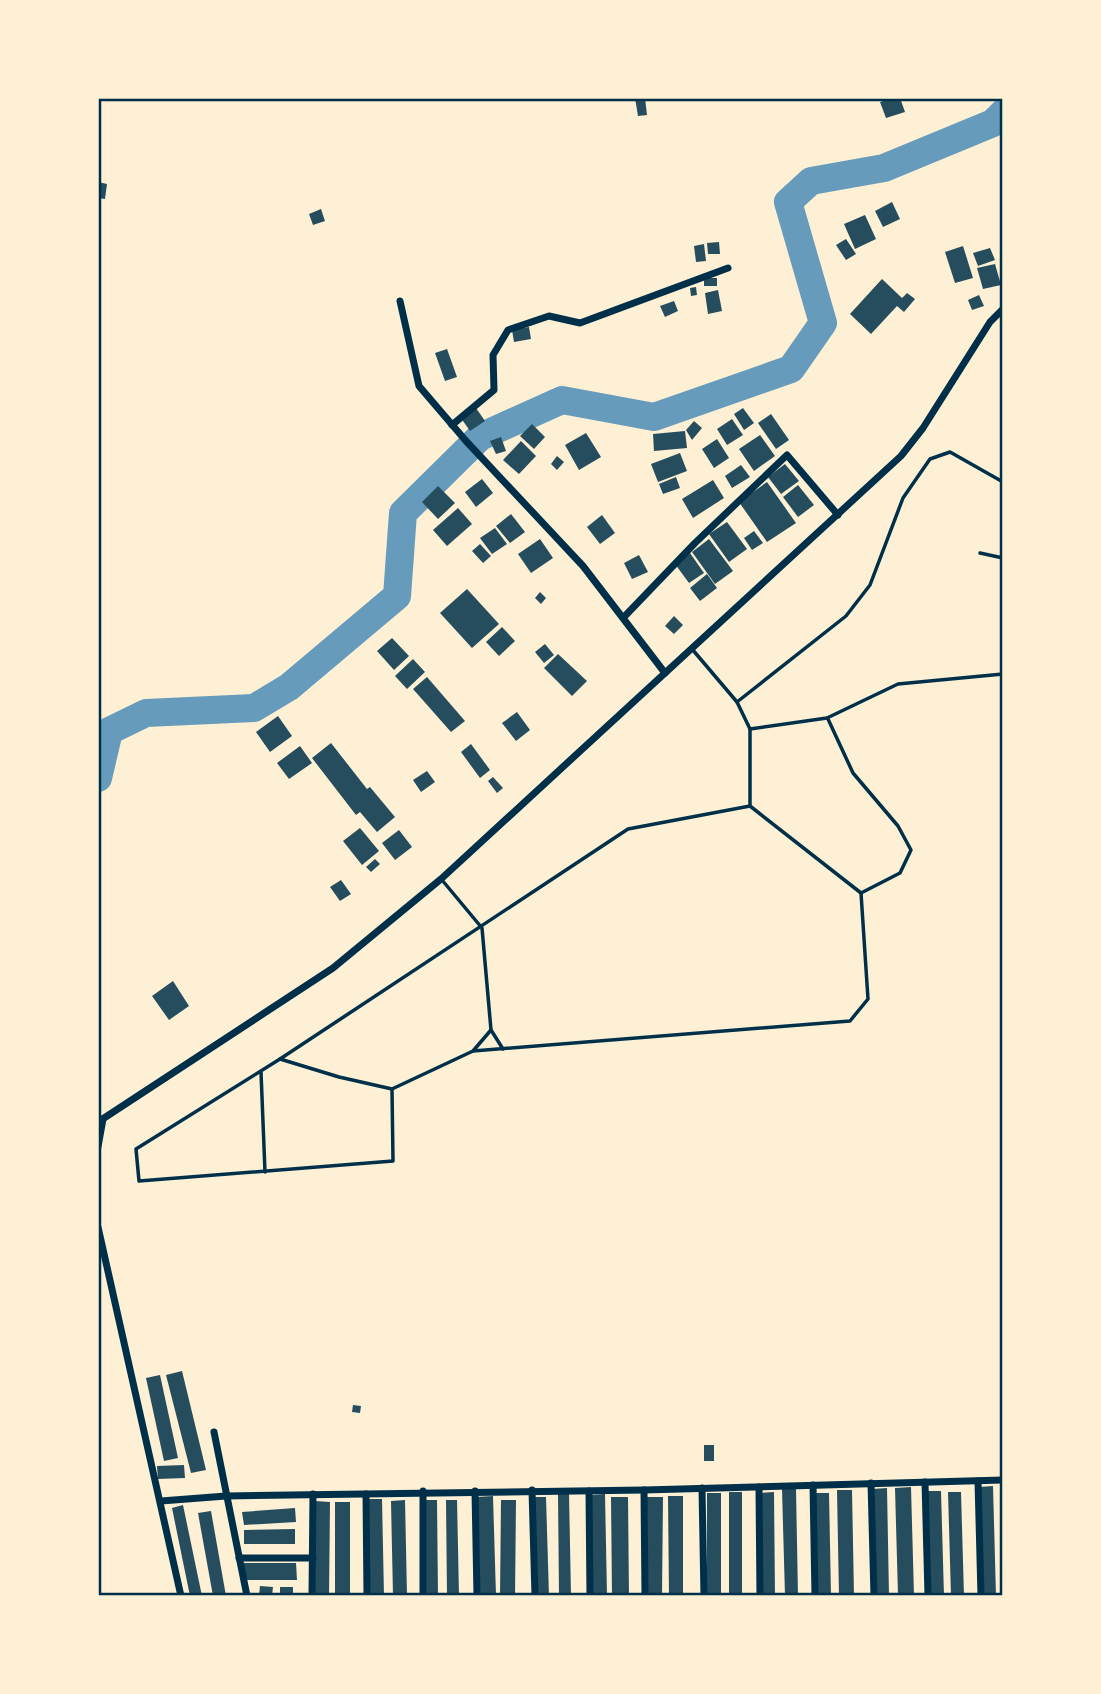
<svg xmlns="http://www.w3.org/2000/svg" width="1101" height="1694" font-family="Lato,sans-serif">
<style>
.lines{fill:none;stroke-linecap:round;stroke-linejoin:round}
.river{stroke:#669bbc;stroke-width:28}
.building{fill:#264d5e}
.service{stroke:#003049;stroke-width:3.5}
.minor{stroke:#003049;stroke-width:7}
.neatline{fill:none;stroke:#003049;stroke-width:2.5}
</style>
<rect width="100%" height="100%" fill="#fdf0d5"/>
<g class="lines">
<polyline class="river" points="98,778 109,731 146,713 254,708 289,687 397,596 403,513 480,437 562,400 654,417 791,369 823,323 788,202 811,181 884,168 993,123 1003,113"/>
</g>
<g class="building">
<polygon points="635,98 645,98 647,115 638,116"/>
<polygon points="892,98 900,98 905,112 886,118 880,102"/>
<polygon points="98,182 107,184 105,199 98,198"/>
<polygon points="892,202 900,219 883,227 875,211"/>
<polygon points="321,209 325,221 313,225 309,214"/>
<polygon points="865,215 876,239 855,249 844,224"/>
<polygon points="846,239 856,254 846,260 836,245"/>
<polygon points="719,242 720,254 708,254 707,243"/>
<polygon points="704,244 706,261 696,262 694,246"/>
<polygon points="963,246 973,278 955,283 945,252"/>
<polygon points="990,248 995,260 978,266 973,253"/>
<polygon points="995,264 1001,285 983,289 977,268"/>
<rect x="704" y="278" width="13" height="8"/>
<polygon points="882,279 902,298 907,293 915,299 904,312 897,306 871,334 850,314"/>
<polygon points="696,287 697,295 691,296 690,288"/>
<polygon points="718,290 722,311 708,314 705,293"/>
<polygon points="979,295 984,306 972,310 968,300"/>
<polygon points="674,301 678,311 665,317 660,306"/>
<polygon points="529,327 531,339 514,342 512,330"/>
<polygon points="447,349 457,377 445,381 435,353"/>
<polygon points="476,408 485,421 470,431 461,418"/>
<polygon points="743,408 754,423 744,430 734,414"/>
<polygon points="771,414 789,440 776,449 758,423"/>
<polygon points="732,419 743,435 727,445 717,429"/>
<polygon points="694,421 702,428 692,440 686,430"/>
<polygon points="532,424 545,437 534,449 520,436"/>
<polygon points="685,431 687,448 654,451 653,434"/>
<polygon points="586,433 601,457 579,470 565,445"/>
<polygon points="760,435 775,456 754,471 739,449"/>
<polygon points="501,437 506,451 496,454 490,441"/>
<polygon points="717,439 729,458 714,468 702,449"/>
<polygon points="521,441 536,456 519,474 503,460"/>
<polygon points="680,453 687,471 658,482 651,464"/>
<polygon points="557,456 564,462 557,470 551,464"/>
<polygon points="785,464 799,481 781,494 768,477"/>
<polygon points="741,465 750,477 732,488 725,476"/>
<polygon points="676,477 680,488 663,494 659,484"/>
<polygon points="482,479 493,493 476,507 465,492"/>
<polygon points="713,480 724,498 693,518 682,499"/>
<polygon points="767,482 796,523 767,542 739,502"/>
<polygon points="798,485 814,505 798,517 783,497"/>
<polygon points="438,486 455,503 438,519 422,502"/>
<polygon points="458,508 472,524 447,546 433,530"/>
<polygon points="511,514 525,532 510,543 496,526"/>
<polygon points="602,515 615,533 600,544 587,527"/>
<polygon points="727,522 747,549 729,562 709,534"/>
<polygon points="495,528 507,544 492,554 480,538"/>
<polygon points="754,531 763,543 752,550 744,538"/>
<polygon points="540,539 553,558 531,573 518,554"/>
<polygon points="709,539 733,571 715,584 692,552"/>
<polygon points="480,544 491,556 483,563 472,551"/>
<polygon points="690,553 704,573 689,583 675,564"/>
<polygon points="639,555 648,572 632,579 624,563"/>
<polygon points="707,574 717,588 700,601 690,588"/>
<polygon points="467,589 499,624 472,648 440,613"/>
<polygon points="540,592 546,598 541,604 535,598"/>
<polygon points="674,616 683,625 674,634 665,626"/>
<polygon points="502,627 515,641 499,656 486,642"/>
<polygon points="392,638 409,656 394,670 377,651"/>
<polygon points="545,644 554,655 544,663 535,652"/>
<polygon points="558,654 587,681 572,696 544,668"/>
<polygon points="413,659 425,672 407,689 395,676"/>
<polygon points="427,677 465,721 451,732 413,689"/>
<polygon points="517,712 530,730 516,741 502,723"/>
<polygon points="278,716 292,736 270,752 256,732"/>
<polygon points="331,743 367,789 370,787 395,817 377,832 360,812 356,815 312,758"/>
<polygon points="471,744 490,770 480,778 461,752"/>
<polygon points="300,746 312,763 289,779 277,763"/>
<polygon points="427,771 435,782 421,792 413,780"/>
<polygon points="493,777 503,788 497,793 488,781"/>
<polygon points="360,828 379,851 362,865 343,841"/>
<polygon points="399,830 412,847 395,860 382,843"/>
<polygon points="375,859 380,864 371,872 366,867"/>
<polygon points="341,880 351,894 340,901 330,887"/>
<polygon points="173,981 189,1006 169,1020 152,996"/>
<polygon points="182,1371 206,1470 191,1473 166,1375"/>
<polygon points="160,1375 178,1458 164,1461 146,1378"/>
<polygon points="353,1405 361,1406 360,1413 352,1412"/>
<rect x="704" y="1445" width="10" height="16"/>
<polygon points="184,1465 185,1478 158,1479 157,1466"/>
<polygon points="993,1486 996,1596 981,1596 979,1487"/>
<polygon points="911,1487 914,1596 898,1596 895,1488"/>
<polygon points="887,1488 889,1596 874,1596 872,1489"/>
<polygon points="782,1489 796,1489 798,1596 785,1596"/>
<polygon points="837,1490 852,1490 854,1596 839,1596"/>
<polygon points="926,1491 941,1491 944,1596 929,1596"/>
<rect x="729" y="1492" width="13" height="104"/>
<polygon points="774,1492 775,1596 761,1596 760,1493"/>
<polygon points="948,1492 961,1492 964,1596 951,1596"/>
<rect x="707" y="1493" width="14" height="103"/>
<polygon points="814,1493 829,1493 831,1596 816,1596"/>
<polygon points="558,1494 569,1494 571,1596 559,1596"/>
<polygon points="605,1494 607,1596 591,1596 589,1495"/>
<polygon points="493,1496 496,1596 478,1596 476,1497"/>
<polygon points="668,1496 683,1496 683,1596 669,1596"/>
<polygon points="533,1497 546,1497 549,1596 537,1596"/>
<polygon points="611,1497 628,1497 629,1596 612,1596"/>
<polygon points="646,1497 663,1497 662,1596 645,1596"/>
<polygon points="366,1499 382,1499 384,1596 367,1596"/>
<polygon points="405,1500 407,1596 393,1596 391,1501"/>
<polygon points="424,1500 437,1500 438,1596 425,1596"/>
<polygon points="446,1500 457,1500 459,1596 447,1596"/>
<polygon points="501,1500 516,1500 515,1596 500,1596"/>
<polygon points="315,1501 330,1502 329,1596 314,1596"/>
<rect x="335" y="1502" width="15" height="94"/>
<polygon points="183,1505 202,1596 190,1596 172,1508"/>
<polygon points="295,1508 296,1522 244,1525 242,1512"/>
<polygon points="211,1511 226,1596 213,1596 198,1513"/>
<polygon points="295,1529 295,1544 244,1544 244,1530"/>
<polygon points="244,1563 296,1563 297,1580 244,1580"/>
<polygon points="260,1586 273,1587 272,1596 259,1596"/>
<rect x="280" y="1587" width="13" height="9"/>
</g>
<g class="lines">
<g class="service">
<polyline points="980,553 1003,558"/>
<polyline points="692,649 737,702 846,616 870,585 903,498 930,459 950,452 1003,482"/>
<polyline points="828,719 853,773 898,826 911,850 900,873 861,893"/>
<polyline points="750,729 827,718 898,684 1003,674"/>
<polyline points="491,1030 503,1049"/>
<polyline points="473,1051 850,1021 868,999 861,893 750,806 750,729 737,702"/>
<polyline points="280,1059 339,1077 392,1089 473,1051 491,1030 482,928 442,880"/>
<polyline points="261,1072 265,1172"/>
<polyline points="392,1089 393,1161 139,1181 136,1149 280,1059 628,829 750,806"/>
</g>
<g class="minor">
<polyline points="400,301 419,386 466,441 583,566 665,673"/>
<polyline points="452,425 494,390 493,355 508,330 549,316 580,323 728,268"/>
<polyline points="624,617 695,543 787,455 838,515"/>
<polyline points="98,1122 333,968 441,879 901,456 923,428 990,322 1003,309"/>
<polyline points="98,1147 103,1119"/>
<polyline points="98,1227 181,1596"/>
<polyline points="214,1432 247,1596"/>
<polyline points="978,1481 981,1596"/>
<polyline points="925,1482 928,1596"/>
<polyline points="871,1483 874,1596"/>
<polyline points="813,1485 815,1596"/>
<polyline points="759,1487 760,1596"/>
<polyline points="702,1488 704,1596"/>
<polyline points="532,1490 535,1596"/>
<polyline points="644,1490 645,1596"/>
<polyline points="475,1491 477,1596"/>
<polyline points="589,1491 590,1596"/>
<polyline points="366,1494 367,1596"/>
<polyline points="161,1501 226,1496 644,1490 1003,1480"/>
<polyline points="239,1558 313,1558"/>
<polyline points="312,1596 313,1494"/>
<polyline points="423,1596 423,1491"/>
</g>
</g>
<rect width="1101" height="1694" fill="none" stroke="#fdf0d5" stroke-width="200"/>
<rect x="100" y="100" width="901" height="1494" class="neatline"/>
</svg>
